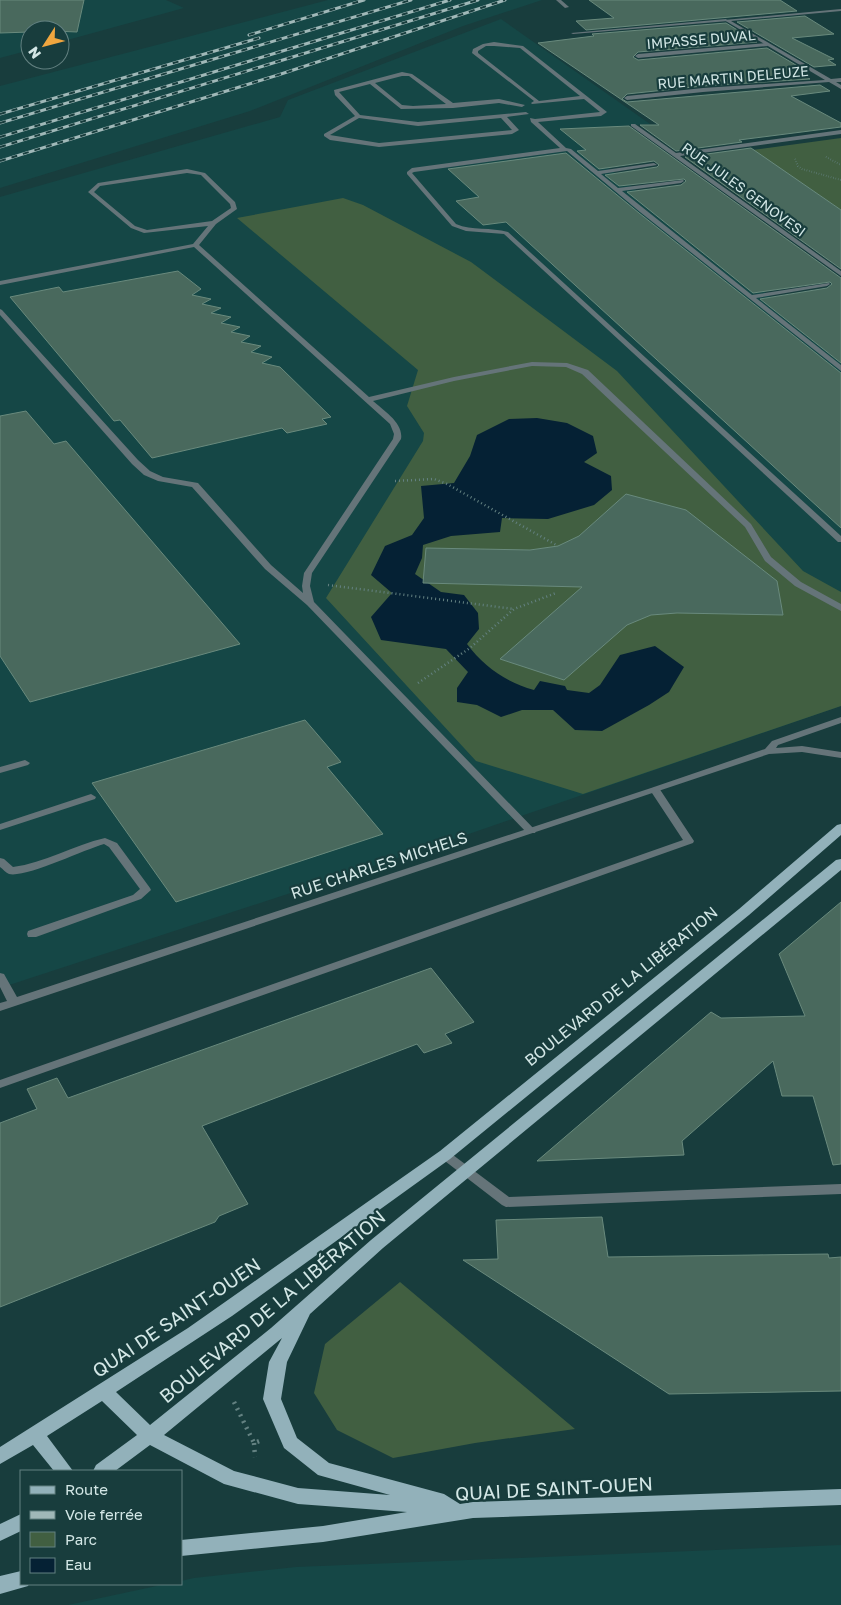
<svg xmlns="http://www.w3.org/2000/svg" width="841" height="1605" font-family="'Golos Text',sans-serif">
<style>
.built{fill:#154746}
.green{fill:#415f41}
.water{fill:#052134}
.building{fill:#49695d;stroke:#698a7d}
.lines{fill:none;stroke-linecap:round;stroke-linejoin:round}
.path-far2{stroke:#648282;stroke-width:2;stroke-dasharray:0.5 2;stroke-linecap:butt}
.path-far1{stroke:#648282;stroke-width:2.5;stroke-dasharray:1 3;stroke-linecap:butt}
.path{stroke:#648282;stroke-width:4.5;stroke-dasharray:2 5;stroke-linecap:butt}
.lane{fill:#657479;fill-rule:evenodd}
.street{fill:#657479;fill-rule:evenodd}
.primary{fill:#92b1ba;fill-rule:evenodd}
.rail-casing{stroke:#a0b8b8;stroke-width:3}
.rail{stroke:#183d3d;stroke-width:2;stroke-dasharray:6;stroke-linecap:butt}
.labels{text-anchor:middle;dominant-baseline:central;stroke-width:4.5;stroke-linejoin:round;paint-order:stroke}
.far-street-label{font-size:14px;fill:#d3e7e6;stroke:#183d3d}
.street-label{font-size:16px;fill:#d3e7e6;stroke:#183d3d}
.near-street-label{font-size:19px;fill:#d3e7e6;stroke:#183d3d}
</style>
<rect width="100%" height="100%" fill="#183d3d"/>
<g class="built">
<polygon points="0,0 166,0 184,8 60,42 60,30 30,30 30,50 0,58"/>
<polygon points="328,0 542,0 463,26 250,111 0,188 0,86"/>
<polygon points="501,19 650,124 561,130 841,353 841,706 434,846 0,988 0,197 280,117 288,100"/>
<polygon points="841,1545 841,1605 68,1605 166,1584 181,1584 181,1581 194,1578 296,1567"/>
</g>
<g class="green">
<polygon points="841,138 841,210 752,150"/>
<polygon points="343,198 363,205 471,262 617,371 803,571 841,592 841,706 583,794 476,761 326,598 423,441 424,433 407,406 418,370 237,218"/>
<polygon points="400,1282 575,1429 475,1443 393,1458 337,1430 314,1393 325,1344"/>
</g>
<path class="water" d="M 537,418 L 567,423 L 593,436 L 597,453 L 584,462 L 611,476 L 612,490 L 594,505 L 548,519 L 502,518 L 500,532 L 451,536 L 423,545 L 422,558 L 415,574 L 441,592 L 464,595 L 478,613 L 479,629 L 467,644 C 484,667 506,682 534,690 L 540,681 L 565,686 L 567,690 L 589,693 L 600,685 L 620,655 L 655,646 L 684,667 L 669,692 L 649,705 L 602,731 L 575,730 L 553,710 L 522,710 L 501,717 L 477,705 L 457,702 L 457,688 L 468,672 L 446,649 L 381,640 L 371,617 L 392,593 L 371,575 L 385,546 L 412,535 L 424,518 L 421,486 L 454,483 L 470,456 L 477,435 L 509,419 Z"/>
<g class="building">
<polygon points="0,0 84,0 77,32 30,30 30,32 0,33"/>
<polygon points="589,0 780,0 797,11 586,30 576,21 614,18"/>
<polygon points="805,16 834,34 792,38 834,59 828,60 836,65 814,67 737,22"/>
<polygon points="726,23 757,42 638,52 633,57 638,60 767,48 801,68 792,69 810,79 703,86 627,94 622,99 627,102 820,85 830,91 791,96 841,123 841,127 739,140 742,142 676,151 640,125 659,125 538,43 594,36 592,34"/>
<polygon points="629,126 841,278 841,363 760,299 827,288 832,284 830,282 753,293 627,192 681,185 686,181 684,179 619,186 605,175 657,167 659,165 654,161 599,169 577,151 586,150 560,129"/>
<polygon points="751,148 841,210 841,269 685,157"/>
<polygon points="566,153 639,213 841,373 841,528 506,222 483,225 456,201 479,197 448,169"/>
<polygon points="178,271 201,289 192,295 211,299 202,304 221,308 211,313 231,317 221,323 240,327 231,332 250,336 241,342 261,346 251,352 272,357 262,363 280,367 331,417 322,419 327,424 287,433 282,428 152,458 120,420 114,421 10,297 59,287 63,292"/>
<polygon points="26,411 54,444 66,441 240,644 30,702 0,656 0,416"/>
<polygon points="626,494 686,510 777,581 783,615 677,613 651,615 627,625 564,680 500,659 582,587 423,583 426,548 530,550 558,546 579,536"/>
<polygon points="305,720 341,762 327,767 383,834 176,902 92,783"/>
<polygon points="841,902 841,1164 833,1165 813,1096 782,1096 773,1061 682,1141 684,1155 537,1161 711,1012 721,1018 805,1016 779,954"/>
<polygon points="431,968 474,1022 445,1034 452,1043 424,1053 417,1044 202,1126 248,1204 219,1216 215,1222 0,1307 0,1123 37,1109 27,1089 57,1078 68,1098"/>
<polygon points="602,1217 608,1257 828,1254 829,1258 841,1257 841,1391 669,1394 463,1260 498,1259 496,1220"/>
</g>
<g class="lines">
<g class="path-far2">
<polyline points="826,157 841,165"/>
<polyline points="795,159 798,166 802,169 841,180"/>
</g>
<g class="path-far1">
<polyline points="395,481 434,479 447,484 558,546"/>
<polyline points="328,585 514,609"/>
<polyline points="418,683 470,648 514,609 556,593"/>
</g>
<g class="path">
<polyline points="234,1402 254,1443 262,1440"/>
<polyline points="254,1443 255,1457"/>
</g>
<g class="lane">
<polygon points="556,0 561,0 569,7 565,8"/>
<polygon points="726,19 728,21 573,34 571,33"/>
<path d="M 494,42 L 523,46 L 607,112 L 601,116 L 538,122 L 566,148 L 571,149 L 598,171 L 654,163 L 657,165 L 601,174 L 618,188 L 683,180 L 684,181 L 681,183 L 622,191 L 752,295 L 829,283 L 830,284 L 827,286 L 756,298 L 841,365 L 841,371 L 640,212 L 567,151 L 414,172 L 412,173 L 456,224 C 472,231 491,227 508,232 L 841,536 L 841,542 L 838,542 L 504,234 L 466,231 L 452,226 L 407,174 L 407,172 L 412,168 L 560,148 L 531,122 L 530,118 L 535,119 L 600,112 L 584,99 L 532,104 L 531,103 L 534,101 L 472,53 L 473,49 L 483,44 ZM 486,46 L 494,46 L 520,48 L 580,96 L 539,101 L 478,53 L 478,51 Z"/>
<polygon points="766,43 768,46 638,58 635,56 638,54"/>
<path d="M 402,72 L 412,74 L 453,103 L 499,99 L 525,105 L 522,107 L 499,103 L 453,108 L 401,109 L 370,84 L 339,92 L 360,115 L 418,122 L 526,112 L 529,114 L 507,117 L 519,130 L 512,134 L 379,147 L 330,140 L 324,136 L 324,134 L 355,116 L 335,95 L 334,90 ZM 402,76 L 409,76 L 446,104 L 413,106 L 402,105 L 375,83 ZM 359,118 L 418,126 L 501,118 L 512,130 L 379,143 L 330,135 Z"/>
<path d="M 187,169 L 205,173 L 235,202 L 237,209 L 216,224 L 199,245 L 369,397 L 454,377 L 532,362 L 567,363 L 588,370 L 751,524 L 771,557 L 801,582 L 841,604 L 841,611 L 795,586 L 765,561 L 745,527 L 582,374 L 566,367 L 532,366 L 454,381 L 373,401 C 383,410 404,423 401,439 L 312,573 L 310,586 L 314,602 L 536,831 L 535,833 L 527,833 L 307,605 L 265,569 L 192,487 L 158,481 L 144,475 L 132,464 L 0,315 L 0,309 L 2,310 L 138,460 L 150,471 L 163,477 L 198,483 L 271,565 L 303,593 L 302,586 L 304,573 L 393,439 L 394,434 L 390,424 L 194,247 L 0,285 L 0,281 L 193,244 L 208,226 L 144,233 L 131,228 L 88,192 L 98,183 ZM 187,173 L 201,175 L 230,204 L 231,208 L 212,221 L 147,230 L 135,226 L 94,192 L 100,186 Z"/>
<polygon points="25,760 30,763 28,765 0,773 0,767"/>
<polygon points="655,787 659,788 694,841 693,843 0,1088 0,1080 683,840 650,790"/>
<polygon points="91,794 96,797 95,799 0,830 0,824"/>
<path d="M 105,838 L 117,843 L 150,888 L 151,890 L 141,899 L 36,937 L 28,937 L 27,934 L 28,931 L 133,895 L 140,889 L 109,847 L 104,844 C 83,850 26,878 9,874 C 6,873 3,869 0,867 L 0,858 L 4,859 L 13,867 C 44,863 74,845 105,838 Z"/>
<polygon points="445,1150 449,1152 509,1197 841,1184 841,1194 506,1207 502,1205 441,1158 439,1155 441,1152"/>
</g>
<g class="street">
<polygon points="841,9 841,11 731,21 831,79 841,78 841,82 836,82 841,85 841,89 829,82 703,92 627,100 624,98 627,96 703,88 825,80 724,20"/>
<polygon points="631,124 635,124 676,153 841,130 841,134 680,156 841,271 841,276 631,126"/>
<polygon points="841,717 841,723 778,745 776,748 802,746 841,752 841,758 802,752 769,754 0,1011 0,1003 7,1001 0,987 0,973 4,974 17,997 651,788 765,749 772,741"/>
</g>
<g class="primary">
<path d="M 841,824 L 841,835 L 749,915 L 450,1159 L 232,1316 L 116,1392 L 150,1425 L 271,1328 L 371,1240 L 836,860 L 841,859 L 841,870 L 383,1248 L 310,1314 L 287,1362 L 281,1399 L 297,1438 L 329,1463 L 444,1494 L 460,1504 L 473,1502 L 841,1489 L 841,1505 L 473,1518 L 323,1542 L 181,1556 L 181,1540 L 323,1526 L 407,1512 L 298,1504 L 224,1484 L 150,1445 L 115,1471 L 93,1471 L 96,1465 L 137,1435 L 102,1401 L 47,1436 L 73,1471 L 54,1471 L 33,1445 L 0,1464 L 0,1447 L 188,1328 L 440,1151 L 739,909 L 837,825 ZM 282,1338 L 269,1362 L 263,1399 L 284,1448 L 318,1475 L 390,1495 L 298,1488 L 234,1471 L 164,1435 Z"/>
<polygon points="21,1514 21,1531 0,1541 0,1524"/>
<polygon points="21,1571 21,1584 29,1584 28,1586 0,1594 0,1576"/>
</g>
<g class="rail-casing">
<g id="rail">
<polyline points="249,35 364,0"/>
<polyline points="0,114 259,38"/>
<polyline points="0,123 411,0"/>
<polyline points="0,137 450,0"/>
<polyline points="0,147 478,0"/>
<polyline points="0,161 278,75 505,0"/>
</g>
</g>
<use href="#rail" class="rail"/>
</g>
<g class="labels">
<g class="far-street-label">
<text transform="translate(701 39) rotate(-5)">IMPASSE DUVAL</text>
<text transform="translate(733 77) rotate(-5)">RUE MARTIN DELEUZE</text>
<text transform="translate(744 189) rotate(36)">RUE JULES GENOVESI</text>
</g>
<g class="street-label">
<text transform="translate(379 865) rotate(-18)">RUE CHARLES MICHELS</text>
<text transform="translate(621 986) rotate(-39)">BOULEVARD DE LA LIBÉRATION</text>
</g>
<g class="near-street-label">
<text transform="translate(272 1306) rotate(-40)">BOULEVARD DE LA LIBÉRATION</text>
<text transform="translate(176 1317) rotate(-34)">QUAI DE SAINT-OUEN</text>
<text transform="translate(554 1488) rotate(-3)">QUAI DE SAINT-OUEN</text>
</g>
</g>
<rect x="20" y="1470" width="162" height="115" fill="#183d3d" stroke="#638181"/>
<rect x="30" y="1486" width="25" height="8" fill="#92b1ba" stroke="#638181"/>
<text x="65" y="1495" font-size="15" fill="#d3e7e6">Route</text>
<rect x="30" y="1511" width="25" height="8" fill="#a0b8b8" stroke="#638181"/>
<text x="65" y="1520" font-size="15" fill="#d3e7e6">Voie ferrée</text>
<rect x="30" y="1532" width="25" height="15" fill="#415f41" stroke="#638181"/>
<text x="65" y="1545" font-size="15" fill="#d3e7e6">Parc</text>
<rect x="30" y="1558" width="25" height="15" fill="#052134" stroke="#638181"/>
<text x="65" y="1570" font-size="15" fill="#d3e7e6">Eau</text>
<g transform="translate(45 45) rotate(234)"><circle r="24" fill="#183d3d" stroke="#638181"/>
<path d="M0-4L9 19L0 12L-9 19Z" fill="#f0a63f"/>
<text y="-8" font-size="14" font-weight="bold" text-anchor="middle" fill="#d3e7e6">N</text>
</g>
</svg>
